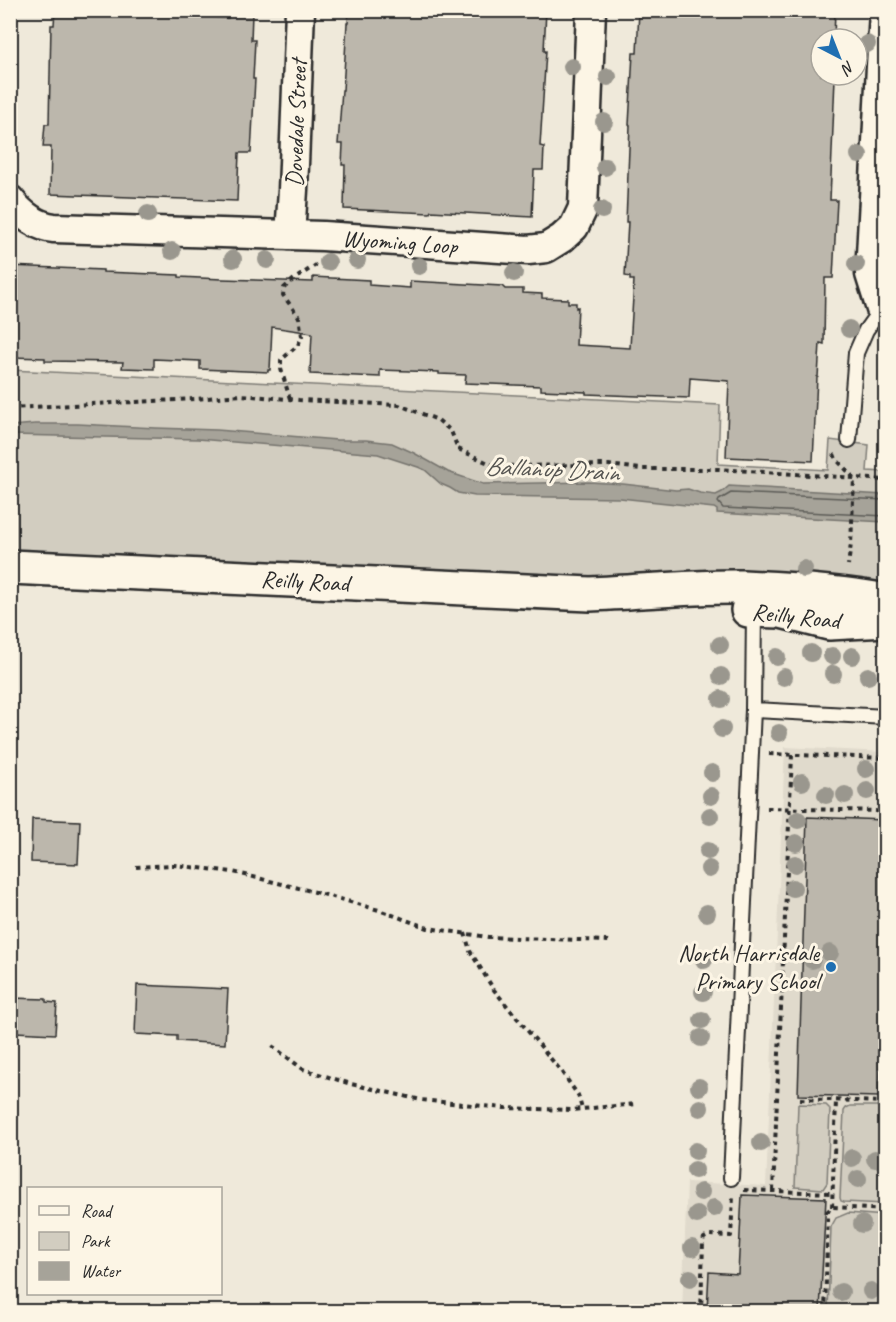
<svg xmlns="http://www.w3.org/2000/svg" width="896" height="1322" font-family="Caveat,sans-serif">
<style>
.built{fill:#e0dacc}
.green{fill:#d2cdc0;stroke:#7e7c76;stroke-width:1.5}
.water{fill:#a6a399;stroke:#75736d;stroke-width:1.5}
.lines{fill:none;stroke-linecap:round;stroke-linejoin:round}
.shore{stroke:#5c5b57;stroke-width:1.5}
.building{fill:#bcb7ac;stroke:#2b2b2b;stroke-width:1.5}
.lane-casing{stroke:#2b2b2b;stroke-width:18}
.street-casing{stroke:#2b2b2b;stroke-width:33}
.secondary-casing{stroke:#2b2b2b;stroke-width:38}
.path{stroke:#2b2b2b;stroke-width:4;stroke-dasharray:4.5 4.5;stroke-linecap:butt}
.lane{stroke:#fcf5e5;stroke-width:14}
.street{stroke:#fcf5e5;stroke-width:28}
.secondary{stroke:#fcf5e5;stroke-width:33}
.tree{fill:#9a978e}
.poi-dot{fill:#1f6fb2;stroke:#fcf5e5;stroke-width:2}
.labels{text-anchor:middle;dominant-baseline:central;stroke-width:6;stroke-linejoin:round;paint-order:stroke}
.street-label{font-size:24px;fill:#2b2b2b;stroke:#fcf5e5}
.poi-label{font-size:24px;fill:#2b2b2b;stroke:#fcf5e5;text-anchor:end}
.water-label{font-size:26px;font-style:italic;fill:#565552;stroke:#fcf5e5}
</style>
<rect width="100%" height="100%" fill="#efe9da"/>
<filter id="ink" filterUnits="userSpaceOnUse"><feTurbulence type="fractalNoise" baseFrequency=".0167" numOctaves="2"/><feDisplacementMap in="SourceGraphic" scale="12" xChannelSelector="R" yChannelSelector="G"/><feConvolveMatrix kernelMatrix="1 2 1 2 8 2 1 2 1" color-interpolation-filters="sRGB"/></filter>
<g filter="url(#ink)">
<polygon class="built" points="785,747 885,752 885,1311 682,1312 687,1182 766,1186"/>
<g class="green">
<polygon points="10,370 720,405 718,464 828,470 830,440 869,445 867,471 885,472 885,596 11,552"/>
<polygon points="798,1104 826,1105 830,1109 827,1183 823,1189 795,1187"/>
<polygon points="850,1106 877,1106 885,1112 885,1204 844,1202 841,1201 840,1198 844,1111 846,1108"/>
<polygon points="848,1213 885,1216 885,1311 828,1311 831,1227 836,1218"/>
</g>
<polygon class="water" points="35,424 78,424 156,428 217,430 337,440 366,440 392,443 414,453 448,472 483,484 589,482 623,484 676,490 688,489 700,493 716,495 722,492 729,486 885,495 885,522 717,513 717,510 714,508 620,498 475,496 458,493 450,488 441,484 425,470 418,467 378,454 198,439 11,435 11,426"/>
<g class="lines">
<polyline class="shore" points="886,500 731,493 719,500 718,502 723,508 886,516"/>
</g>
<g class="building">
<polygon points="55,10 228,18 228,13 252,14 251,40 255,40 253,79 255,79 251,153 239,153 237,201 50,194 51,147 43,147 45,124 49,124 51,25 54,25"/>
<polygon points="349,10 546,10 544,51 546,51 540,146 544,147 543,170 534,170 532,217 431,211 430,213 344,209 345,165 342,165 343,144 338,144 342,90 343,90 347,23 348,23"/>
<polygon points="639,10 835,10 834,39 821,39 821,75 832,75 832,78 835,78 830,200 837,200 833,278 825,278 824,344 820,343 818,377 817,377 813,461 726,457 729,381 690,378 689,398 586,394 586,392 541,390 541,386 465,383 466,375 439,374 439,372 380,370 380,377 310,374 312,333 272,327 270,370 268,370 268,372 200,369 200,361 154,359 154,369 122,368 123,362 45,361 45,358 10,357 10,266 103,270 103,272 179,275 179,277 222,279 313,282 313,277 369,280 369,285 410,288 410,281 502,286 505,289 523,289 523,293 542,294 542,298 568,299 568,303 576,303 576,308 578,307 576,345 630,348 634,280 630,280 630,277 625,276 628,222 626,222 630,125 629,125 633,53 637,53"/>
<polygon points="807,817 885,820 885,925 879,1097 798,1095"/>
<polygon points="32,819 80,821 78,864 31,862"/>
<polygon points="137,985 228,989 225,1044 177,1041 177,1036 135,1034"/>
<polygon points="10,998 46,999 46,1002 57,1003 55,1034 15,1032 15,1020 10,1020"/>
<polygon points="742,1195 826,1198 820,1311 707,1311 709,1272 738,1274"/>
</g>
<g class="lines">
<g class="lane-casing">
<g id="lane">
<polyline points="849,440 856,353 866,330 881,309"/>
<polyline points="754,610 753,710 886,717"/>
<polyline points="731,1178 753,710"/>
</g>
</g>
<g class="street-casing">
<g id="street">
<polyline points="884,10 870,274 881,309 886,313"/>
<path d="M 10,200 C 21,214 36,226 54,228 L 323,236 L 528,250 L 546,248 L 562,238 L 574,227 L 583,208 L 591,10"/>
<polyline points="290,235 293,190 300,10"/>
</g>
</g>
<g class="secondary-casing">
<g id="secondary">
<path d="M 10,567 L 590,594 C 641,592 692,586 743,587 C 790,589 839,592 886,601"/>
<polyline points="748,610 781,611 829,623 886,620"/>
</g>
</g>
<g class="path">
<polyline points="290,399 281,369 281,360 298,345 302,336 299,317 283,295 284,288 293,280 319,263"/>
<polyline points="10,408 196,399 241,395 299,400 399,405 438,420 451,431 458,449 495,466 609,465 641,469 718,469 886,480"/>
<polyline points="834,454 836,459 854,478 851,544 848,565"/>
<polyline points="769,754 886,758"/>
<polyline points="767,808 876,811 886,815"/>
<polyline points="136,867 174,865 233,872 315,892 379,910 428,928 488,937 610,941"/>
<polyline points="465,933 470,951 494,990 561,1071 578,1095 582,1109"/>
<polyline points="272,1046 303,1069 351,1084 421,1100 504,1108 571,1110 637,1104"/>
<polyline points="800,1099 885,1102"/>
<polyline points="885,1102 886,1087"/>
<polyline points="744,1190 833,1193"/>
<polyline points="773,1191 792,755"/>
<polyline points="832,1207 836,1101"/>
<polyline points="701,1312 703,1241 704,1238 710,1235 731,1236 733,1196"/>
<polyline points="825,1312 828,1211 832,1207 886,1210"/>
</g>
<use href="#lane" class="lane"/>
<use href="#street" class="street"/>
<use href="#secondary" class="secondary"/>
</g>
<g class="tree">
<circle cx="867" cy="44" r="9"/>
<circle cx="572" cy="67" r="9"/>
<circle cx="608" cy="77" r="9"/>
<circle cx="604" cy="122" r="9"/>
<circle cx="859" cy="155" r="9"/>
<circle cx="605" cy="167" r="9"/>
<circle cx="602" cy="210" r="9"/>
<circle cx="148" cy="214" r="9"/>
<circle cx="172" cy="251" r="9"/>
<circle cx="233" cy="259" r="9"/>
<circle cx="267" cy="260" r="9"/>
<circle cx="357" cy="260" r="9"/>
<circle cx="328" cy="262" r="9"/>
<circle cx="856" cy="264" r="9"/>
<circle cx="419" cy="266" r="9"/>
<circle cx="514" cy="273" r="9"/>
<circle cx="849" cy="329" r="9"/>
<circle cx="804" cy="569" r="9"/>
<circle cx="720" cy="645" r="9"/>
<circle cx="811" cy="653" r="9"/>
<circle cx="832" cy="656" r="9"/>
<circle cx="852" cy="656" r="9"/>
<circle cx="777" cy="657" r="9"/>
<circle cx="833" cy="674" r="9"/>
<circle cx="721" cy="676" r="9"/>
<circle cx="868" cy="676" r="9"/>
<circle cx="784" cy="677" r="9"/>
<circle cx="721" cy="699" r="9"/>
<circle cx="722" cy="729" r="9"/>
<circle cx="779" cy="733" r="9"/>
<circle cx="866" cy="769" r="9"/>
<circle cx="712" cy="773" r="9"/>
<circle cx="802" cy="782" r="9"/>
<circle cx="867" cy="791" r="9"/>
<circle cx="826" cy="795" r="9"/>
<circle cx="845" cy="795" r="9"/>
<circle cx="711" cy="796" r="9"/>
<circle cx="710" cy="816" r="9"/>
<circle cx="798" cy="820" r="9"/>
<circle cx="796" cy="843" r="9"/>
<circle cx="708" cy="851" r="9"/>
<circle cx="795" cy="864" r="9"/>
<circle cx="709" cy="869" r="9"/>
<circle cx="793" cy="888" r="9"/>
<circle cx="707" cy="913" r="9"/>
<circle cx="830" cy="953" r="9"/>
<circle cx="704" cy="960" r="9"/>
<circle cx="812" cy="960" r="9"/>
<circle cx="703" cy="992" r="9"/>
<circle cx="702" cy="1020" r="9"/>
<circle cx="701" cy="1038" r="9"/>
<circle cx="699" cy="1087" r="9"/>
<circle cx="700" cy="1108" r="9"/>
<circle cx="761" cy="1143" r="9"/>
<circle cx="696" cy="1151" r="9"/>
<circle cx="852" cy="1158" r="9"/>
<circle cx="875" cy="1159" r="9"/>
<circle cx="695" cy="1170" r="9"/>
<circle cx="858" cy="1179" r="9"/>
<circle cx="701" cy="1192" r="9"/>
<circle cx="714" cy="1208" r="9"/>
<circle cx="697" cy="1215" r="9"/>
<circle cx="862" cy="1224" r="9"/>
<circle cx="692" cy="1248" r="9"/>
<circle cx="690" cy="1278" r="9"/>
<circle cx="871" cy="1291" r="9"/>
<circle cx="841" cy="1292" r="9"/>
</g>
</g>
<circle class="poi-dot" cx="831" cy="967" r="6"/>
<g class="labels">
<g class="street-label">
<text transform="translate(296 123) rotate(-88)">Dovedale Street</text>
<text transform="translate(400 242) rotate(4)">Wyoming Loop</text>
<text transform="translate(305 581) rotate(3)">Reilly Road</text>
<text transform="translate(796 616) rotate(6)">Reilly Road</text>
</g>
<g class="poi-label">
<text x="819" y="953">North Harrisdale<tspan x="819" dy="28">Primary School</tspan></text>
</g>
<g class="water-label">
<text transform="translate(552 469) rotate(3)">Ballanup Drain</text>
</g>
</g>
<rect width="896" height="1322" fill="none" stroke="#fcf5e5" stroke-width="36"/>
<rect x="18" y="18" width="860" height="1286" fill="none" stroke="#2b2b2b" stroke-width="2" filter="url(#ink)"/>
<rect x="27" y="1187" width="195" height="108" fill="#fcf5e5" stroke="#a8a49b" stroke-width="1.5"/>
<rect x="39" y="1206" width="30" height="9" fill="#fcf5e5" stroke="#a8a49b" stroke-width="1.5"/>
<text x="81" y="1217" font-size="18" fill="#2b2b2b">Road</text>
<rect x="39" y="1232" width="30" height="18" fill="#d2cdc0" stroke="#a8a49b" stroke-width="1.5"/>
<text x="81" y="1247" font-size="18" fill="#2b2b2b">Park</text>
<rect x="39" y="1262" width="30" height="18" fill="#a6a399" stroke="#a8a49b" stroke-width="1.5"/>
<text x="81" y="1277" font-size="18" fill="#2b2b2b">Water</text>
<g transform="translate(839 57) rotate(138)"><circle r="28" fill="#fcf5e5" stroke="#a8a49b" stroke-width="1.5"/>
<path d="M0-4.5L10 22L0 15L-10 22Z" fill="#1f6fb2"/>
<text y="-9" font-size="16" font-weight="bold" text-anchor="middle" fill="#2b2b2b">N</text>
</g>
</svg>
